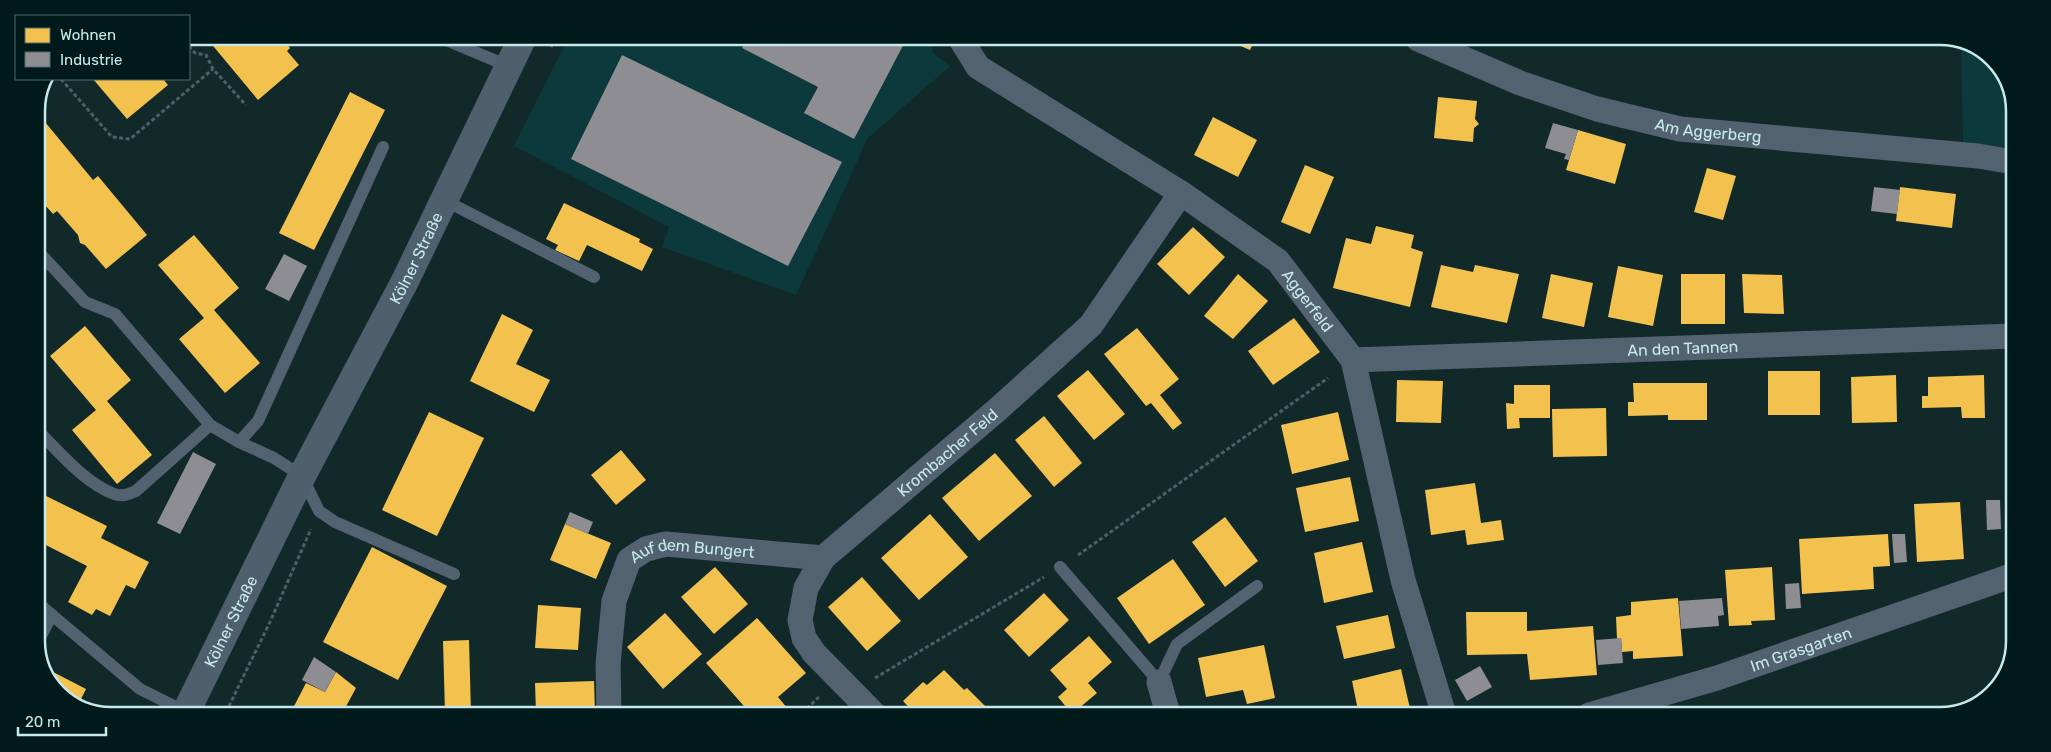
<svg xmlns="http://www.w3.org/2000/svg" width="2051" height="752" font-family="Rubik,sans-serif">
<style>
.built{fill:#0c393b}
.homes{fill:#f2c14e}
.industry{fill:#8d8d92}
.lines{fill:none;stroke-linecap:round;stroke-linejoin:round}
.path{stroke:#4e5e66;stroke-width:3;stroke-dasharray:4 2.5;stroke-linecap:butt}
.service{stroke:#536271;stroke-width:12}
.minor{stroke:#536271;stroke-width:25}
.primary{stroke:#4e606e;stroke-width:28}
.labels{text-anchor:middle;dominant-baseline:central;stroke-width:5;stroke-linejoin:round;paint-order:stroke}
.street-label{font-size:16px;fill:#c6eaeb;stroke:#00191a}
.rim{fill:none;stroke:#c6eaeb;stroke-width:2.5}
</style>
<rect width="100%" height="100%" fill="#12292a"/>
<g class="built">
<polygon points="569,37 935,38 932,52 950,66 868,138 796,295 662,247 669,227 514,146"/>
<polygon points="1961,40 1999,65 2015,106 2014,147 1963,144"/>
</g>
<g class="homes">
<polygon points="197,36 281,37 290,48 287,51 299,65 258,100 209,41 205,46"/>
<polygon points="1224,39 1255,39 1250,50"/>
<polygon points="93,79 163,79 168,85 127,119"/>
<polygon points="350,92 385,110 314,250 279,233"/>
<polygon points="1438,97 1477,101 1475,119 1479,124 1474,128 1473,142 1434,138"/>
<polygon points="1213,117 1257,140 1238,177 1194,155"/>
<polygon points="45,122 93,180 98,176 147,235 106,269 85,245 80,243 78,235 57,211 53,214 36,195 36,129"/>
<polygon points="1578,130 1626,144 1615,184 1566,170"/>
<polygon points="1305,165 1334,177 1310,234 1281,222"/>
<polygon points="1707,168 1736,176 1723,220 1694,212"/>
<polygon points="1900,187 1956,194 1952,228 1896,221"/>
<polygon points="564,203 640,239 639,242 653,249 642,271 587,245 579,261 555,250 558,245 546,239"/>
<polygon points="1376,226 1414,235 1411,248 1423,252 1410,307 1333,288 1346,238 1371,244"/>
<polygon points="1193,227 1225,257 1189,295 1157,264"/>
<polygon points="194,235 239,288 214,310 260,363 225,393 179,339 204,318 158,265"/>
<polygon points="1441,265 1473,272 1475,265 1519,274 1507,323 1431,307"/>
<polygon points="1618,266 1663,275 1653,326 1608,317"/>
<polygon points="1238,274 1268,301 1233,339 1204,316"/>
<polygon points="1551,274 1593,283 1584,327 1542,318"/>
<rect x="1681" y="274" width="44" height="50"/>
<polygon points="1742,274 1782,275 1784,314 1744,313"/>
<polygon points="502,314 533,330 516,364 550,380 534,412 470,381"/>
<polygon points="1294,318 1320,352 1273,385 1248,351"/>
<polygon points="85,326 131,380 107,401 152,455 117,484 72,430 96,410 50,356"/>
<polygon points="1137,328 1179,379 1160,395 1182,423 1173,430 1151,403 1146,406 1104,354"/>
<polygon points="1088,370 1125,414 1094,440 1057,396"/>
<rect x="1768" y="371" width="52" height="44"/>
<polygon points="1896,375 1897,422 1852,423 1851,377"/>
<polygon points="1984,375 1985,418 1962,418 1961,407 1922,408 1922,396 1928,396 1928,377"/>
<polygon points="1397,380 1443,381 1441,423 1396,422"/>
<polygon points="1633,383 1707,383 1707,420 1668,420 1668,415 1628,416 1628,402 1634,402"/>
<polygon points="1514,385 1550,385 1550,418 1519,418 1520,428 1507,429 1506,403 1514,404"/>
<polygon points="1606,408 1607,456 1553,457 1552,409"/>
<polygon points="429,412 484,438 437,536 382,510"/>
<polygon points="1338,412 1349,460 1292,474 1281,425"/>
<polygon points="1044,416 1082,463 1054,487 1015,440"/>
<polygon points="621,450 646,480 616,505 591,475"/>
<polygon points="995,453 1032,496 979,541 942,498"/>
<polygon points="2012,471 2012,512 2010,512 2008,472"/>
<polygon points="1350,477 1359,521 1305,532 1296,488"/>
<polygon points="1475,483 1481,523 1501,520 1504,540 1467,545 1465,530 1431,535 1425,490"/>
<polygon points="36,491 107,526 101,538 149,562 135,589 126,585 110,616 96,609 92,615 68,602 87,566 36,540"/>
<polygon points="1960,502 1964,559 1917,562 1914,504"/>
<polygon points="930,514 968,557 919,600 881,558"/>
<polygon points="1225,517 1258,561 1225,587 1192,542"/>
<polygon points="565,524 611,543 596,579 550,560"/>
<polygon points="1888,534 1890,566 1873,567 1874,589 1802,594 1799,539"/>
<polygon points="1362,542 1373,592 1324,603 1314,553"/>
<polygon points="372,547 447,586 398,680 323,642"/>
<polygon points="1173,559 1205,605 1149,644 1117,598"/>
<polygon points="715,567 748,604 714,634 681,597"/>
<polygon points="1772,567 1775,620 1751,621 1752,625 1729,626 1725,570"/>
<polygon points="862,577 901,621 867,651 828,607"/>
<polygon points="1044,593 1069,620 1029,657 1004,630"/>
<polygon points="1678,598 1683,656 1633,659 1633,651 1622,652 1621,638 1617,639 1616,617 1631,615 1631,602"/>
<polygon points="538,605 581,608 578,650 535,648"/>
<polygon points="1466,612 1527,612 1527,631 1593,626 1597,675 1530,680 1527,654 1467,655"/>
<polygon points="665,613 702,654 663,689 627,647"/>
<polygon points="1388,615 1395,648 1344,659 1336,626"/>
<polygon points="757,618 806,673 778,697 788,709 784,713 750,713 706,663"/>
<polygon points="1089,636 1112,662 1088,683 1097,693 1072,714 1058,697 1067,689 1050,670"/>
<polygon points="469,640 471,713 445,713 443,641"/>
<polygon points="1264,645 1275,698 1247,704 1243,690 1206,697 1198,658"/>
<polygon points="1401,669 1411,713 1359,715 1352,681"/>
<polygon points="944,670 964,690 967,688 986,707 979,714 915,714 903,701 923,682 927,685"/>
<polygon points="336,672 356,688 343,712 291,712 306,683 325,692"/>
<polygon points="55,673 86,689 78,705 52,687 50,682"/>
<polygon points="594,681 595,713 536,713 535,683"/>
<polygon points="1994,688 1985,700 1981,702 1978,698"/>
<polygon points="1251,709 1252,714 1229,714 1229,713"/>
</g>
<g class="industry">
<polygon points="747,38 907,38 854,139 804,113 818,87 742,48"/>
<polygon points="622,55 842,162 788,266 571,159"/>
<polygon points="1553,123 1578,130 1569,160 1564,159 1566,154 1545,148"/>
<polygon points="1874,187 1900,190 1897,214 1871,211"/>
<polygon points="284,254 307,266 289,301 265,289"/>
<polygon points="193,452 216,464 180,534 157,523"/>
<polygon points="1986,500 2000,500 2001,529 1987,530"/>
<polygon points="570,512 593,522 588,534 565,524"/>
<polygon points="1892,534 1905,534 1907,562 1894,563"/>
<polygon points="1799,583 1801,608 1786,609 1785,584"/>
<polygon points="1722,598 1724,615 1718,616 1719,626 1681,629 1679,601"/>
<polygon points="1621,638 1623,663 1598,665 1596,640"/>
<polygon points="314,657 336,672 325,692 302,680"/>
<polygon points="1480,666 1492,687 1467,701 1455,680"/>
</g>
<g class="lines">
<g class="path">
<polyline points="189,46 195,53 206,55 213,69 246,105"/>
<polyline points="551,47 556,37"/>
<polyline points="61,79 112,137 130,139 213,69"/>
<polyline points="1078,555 1328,378"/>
<polyline points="875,678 1044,577"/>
<polyline points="226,712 270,622 311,529"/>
<polyline points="802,713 819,697"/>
</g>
<g class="service">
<polyline points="439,37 508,66"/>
<polyline points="444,200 594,277"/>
<polyline points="36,249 85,302 115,314 210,425 239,442 274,458 302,476 319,511 335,522 454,574"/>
<path d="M 36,429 C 59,451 83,482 114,494 C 122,497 129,494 136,491 L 210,425"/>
<polyline points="239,442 258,421 383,147"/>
<polyline points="1060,567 1159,682 1177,644 1257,586"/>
<polyline points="36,601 52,615 36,645"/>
<polyline points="52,615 140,689 186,712"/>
</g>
<g class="minor">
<path id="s1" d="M 960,38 L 978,67 L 1181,193 L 1278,261 L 1353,360 L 1403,580 L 1444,715"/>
<path id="s2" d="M 1418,39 L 1520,83 L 1597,109 L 1680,129 L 1978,156 L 2014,162"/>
<path id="s3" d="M 1353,360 L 2013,336"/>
<polyline points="1159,682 1168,714"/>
<path id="s4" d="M 609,713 L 608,664 L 614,601 L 629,560 L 646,549 L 666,544 L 823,558"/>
<path id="s5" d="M 874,714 L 814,653 L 804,638 L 800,620 L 806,588 L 823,558 L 997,410 L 1091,325 L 1181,193"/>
<path id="s6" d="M 1589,715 L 1717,678 L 2011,576"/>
</g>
<path class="primary" id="s7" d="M 186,712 L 302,476 L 405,281 L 523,37"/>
</g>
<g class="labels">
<g class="street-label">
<text stroke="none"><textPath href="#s2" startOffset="306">Am Aggerberg</textPath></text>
<text stroke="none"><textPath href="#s7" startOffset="509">Kölner Straße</textPath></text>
<text stroke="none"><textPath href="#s1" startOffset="441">Aggerfeld</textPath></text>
<text stroke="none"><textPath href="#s3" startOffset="330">An den Tannen</textPath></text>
<text stroke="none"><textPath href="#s5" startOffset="352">Krombacher Feld</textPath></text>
<text stroke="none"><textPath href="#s4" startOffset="222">Auf dem Bungert</textPath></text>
<text stroke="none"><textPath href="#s7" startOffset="101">Kölner Straße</textPath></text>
<text stroke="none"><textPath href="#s6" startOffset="222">Im Grasgarten</textPath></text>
</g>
</g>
<path d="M0 0H2051V752H0ZM111 45H1940A66 66 0 0 1 2006 111V641A66 66 0 0 1 1940 707H111A66 66 0 0 1 45 641V111A66 66 0 0 1 111 45Z" fill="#00191a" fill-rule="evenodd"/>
<path class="rim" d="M111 45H1940A66 66 0 0 1 2006 111V641A66 66 0 0 1 1940 707H111A66 66 0 0 1 45 641V111A66 66 0 0 1 111 45Z"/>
<rect x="15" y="15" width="175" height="65" fill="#00191a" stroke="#4f6d6e"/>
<rect x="25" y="28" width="25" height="15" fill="#f2c14e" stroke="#4f6d6e"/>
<text x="60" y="40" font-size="15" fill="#c6eaeb">Wohnen</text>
<rect x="25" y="52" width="25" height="15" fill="#8d8d92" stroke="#4f6d6e"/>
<text x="60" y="65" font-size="15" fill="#c6eaeb">Industrie</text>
<path d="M18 727v8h88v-8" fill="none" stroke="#c6eaeb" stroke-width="2.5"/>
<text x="25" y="727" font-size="15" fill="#c6eaeb" stroke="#00191a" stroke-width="4" paint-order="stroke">20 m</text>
</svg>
